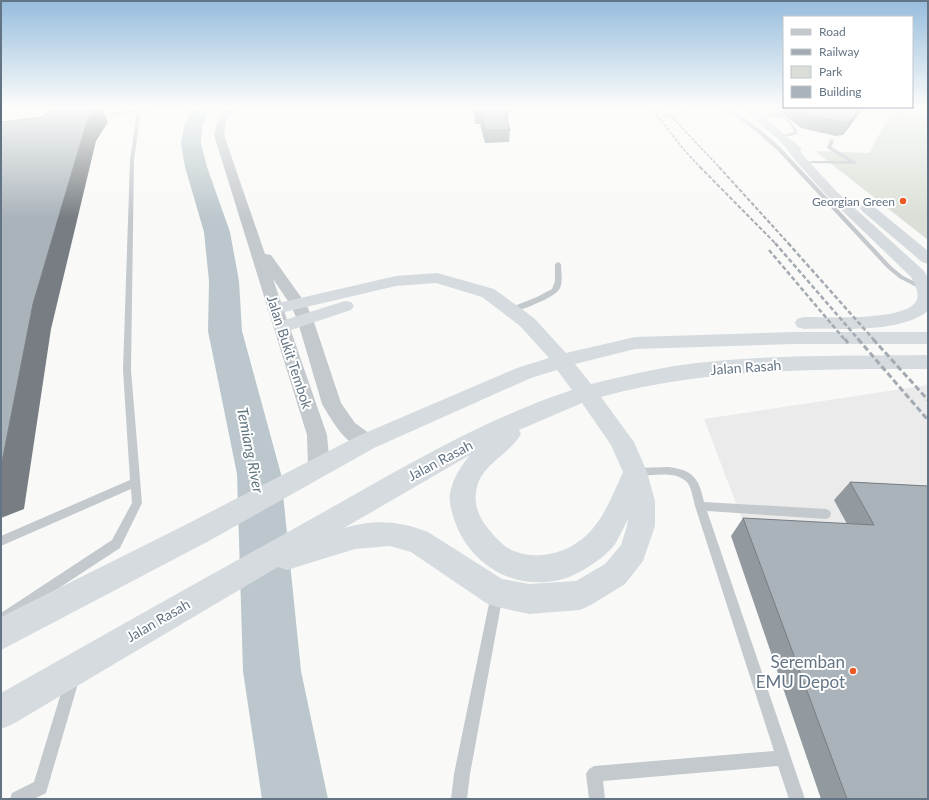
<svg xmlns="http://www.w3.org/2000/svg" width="929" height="800" font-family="Lato,sans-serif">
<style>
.built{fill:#eaebea}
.green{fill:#d9dfd6}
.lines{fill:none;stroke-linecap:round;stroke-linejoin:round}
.river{fill:#bbc7cc;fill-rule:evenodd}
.path{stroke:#bec1c4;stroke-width:1.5;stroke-dasharray:1 1;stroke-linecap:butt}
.service{fill:#c4c9cd;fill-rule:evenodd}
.minor{fill:#c4c9cd;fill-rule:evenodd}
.trunk{fill:#d6dbdf;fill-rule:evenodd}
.rail-far3{stroke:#a3aab1;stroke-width:1.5;stroke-dasharray:3 1.5;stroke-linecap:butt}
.rail-far2{stroke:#a3aab1;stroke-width:2;stroke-dasharray:4 2;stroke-linecap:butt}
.rail-far1{stroke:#a3aab1;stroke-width:2.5;stroke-dasharray:4.5 2.5;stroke-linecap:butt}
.rail{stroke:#a3aab1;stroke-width:3;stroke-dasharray:6 3;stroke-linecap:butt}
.wall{fill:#929aa0}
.shaded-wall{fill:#777d82}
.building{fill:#aab3ba;stroke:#777d82}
.poi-dot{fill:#ec5924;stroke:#fff;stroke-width:1.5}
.labels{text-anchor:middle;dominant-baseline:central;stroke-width:4;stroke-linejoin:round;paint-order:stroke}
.far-poi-label{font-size:12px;fill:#637484;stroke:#fff;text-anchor:end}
.street-label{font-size:14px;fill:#637484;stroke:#fff}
.water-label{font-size:15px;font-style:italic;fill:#5e747d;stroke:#fff}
.near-poi-label{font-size:17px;fill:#637484;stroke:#fff;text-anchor:end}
</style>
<rect width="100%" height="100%" fill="#f9faf7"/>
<polygon class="built" points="928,385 928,799 848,799 704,419"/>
<polygon class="green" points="892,111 928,118 928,240 815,151 869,153"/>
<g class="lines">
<polygon class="river" points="194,107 211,107 202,126 201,143 207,167 230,232 239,281 242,331 281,474 301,671 328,799 262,799 243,671 237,474 208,331 209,281 204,232 185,167 181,143 184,126"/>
<g class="path">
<polyline points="661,111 666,117 686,117"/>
<polyline points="681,111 686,116"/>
</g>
<g class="service">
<polygon points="143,107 149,107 141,111 134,160 131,370 142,503 120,548 1,626 1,613 112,540 132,503 131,489 1,546 1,536 130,480 123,370 130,160 137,112 93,119 91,118"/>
<polygon points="723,107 728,107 762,131 781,148 891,266 903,276 928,288 928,293 899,278 887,268 777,150 758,133"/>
<path d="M 766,107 C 776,107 797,124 798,134 L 780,138 L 780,136 L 794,132 C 787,112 770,118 755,116 L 756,114 L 775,114 Z"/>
<polygon points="832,139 834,140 832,147 856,162 856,164 810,163 810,162 812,161 848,161 827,148 830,140"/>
<path d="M 558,262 L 561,264 C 561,272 564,285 558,291 C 552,298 517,313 509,312 L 509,308 L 537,297 L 552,289 L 555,281 L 555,264 Z"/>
<path d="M 668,467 C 693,470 699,478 704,502 L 826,509 L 830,511 L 831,514 L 830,517 L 826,519 L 707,511 L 805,799 L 789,799 L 778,766 L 603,781 L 605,799 L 589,799 L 586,774 L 589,769 L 594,766 L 774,751 L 695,506 C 693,499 692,491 689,485 C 679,469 652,476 636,476 L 632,475 L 631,472 L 632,469 L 636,468 Z"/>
<polygon points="497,588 501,590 503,594 470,774 467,799 451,799 454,774 491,594 493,590"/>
<polygon points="72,673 77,675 79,680 46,793 34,799 10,799 12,793 34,782 65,680 67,675"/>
</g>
<path class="minor" d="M 226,107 L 235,107 L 226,120 L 224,135 L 265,254 L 271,255 L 306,304 L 313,319 L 341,403 L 355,423 L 373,436 L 376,442 L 373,448 C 351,455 332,421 322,404 L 297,319 L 290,304 L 273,279 L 327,435 L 330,467 L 327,473 L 319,476 L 311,473 L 308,467 L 307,435 L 214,135 L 218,120 Z"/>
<g class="trunk">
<path d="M 741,107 L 752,107 L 800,147 L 802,149 L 800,151 L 804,156 L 836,191 L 923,270 L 928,277 L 928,311 C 898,334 840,328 804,329 L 797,327 L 795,323 L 797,319 L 804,317 C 828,317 900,321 915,303 C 921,296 915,284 911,277 L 827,196 L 796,161 L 783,144 Z"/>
<polygon points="885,107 907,107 928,111 928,117 890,110"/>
<polygon points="867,204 872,205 928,251 928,264 922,262 862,211 860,208 862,205"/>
<path d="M 437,273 L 494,289 L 534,318 L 566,353 L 635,337 L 793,332 L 928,332 L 928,344 L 793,344 L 635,349 L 575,364 L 591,384 C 619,377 646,371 674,366 C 758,354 843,356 928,355 L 928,369 C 818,369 708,368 601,397 L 634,442 L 647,472 L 655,501 L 655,526 L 643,561 L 625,584 L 591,605 L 580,610 L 529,614 L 497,607 L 486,603 L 411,552 L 390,546 L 355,549 L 287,570 L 278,567 L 13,724 L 1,729 L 1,693 C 105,634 209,576 313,518 C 397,471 481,420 572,390 L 557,370 L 531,378 L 374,448 L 207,542 L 1,650 L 1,617 L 187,524 L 358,436 L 517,368 L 549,358 L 520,326 L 482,297 L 436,283 L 396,286 L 276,314 L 270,313 L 267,309 L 270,305 L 396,276 ZM 582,403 L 611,445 L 623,472 C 611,498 601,528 575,544 C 558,555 533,559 514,551 C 503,547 494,536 487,527 C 478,516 473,502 477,487 C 483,463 510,454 521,434 L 519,430 ZM 470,455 C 463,463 455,475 452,486 C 447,498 451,510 455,522 C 471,566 516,592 563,579 C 570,577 578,573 585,569 C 595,563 608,554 615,544 C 620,536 624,527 628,519 L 627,526 L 621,545 L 605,564 L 576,581 L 529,584 L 502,579 L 428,532 C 399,521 374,519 344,528 Z"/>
<polygon points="345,301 351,302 354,306 351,310 282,333 275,331 273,327 275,323"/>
</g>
<g class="rail-far3">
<polyline points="650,107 685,151 701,168"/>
<polyline points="670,115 720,168"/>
</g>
<g class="rail-far2">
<polyline points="700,167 776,244"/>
<polyline points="719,167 789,244"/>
</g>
<g class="rail-far1">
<polyline points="775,243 859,340"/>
<polyline points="788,243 874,340"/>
<polyline points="769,250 845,340"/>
</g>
<g class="rail">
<polyline points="845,339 848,343"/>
<polyline points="858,339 928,420"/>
<polyline points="873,339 928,400"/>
</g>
</g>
<g class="wall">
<polygon points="474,107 508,107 509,112 508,124 510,130 509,142 485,143 480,124 475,124"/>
<polygon points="774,107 864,107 843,135 836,136 801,128"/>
<polygon points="850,482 928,486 928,799 821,799 731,536 743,518 847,524 834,500"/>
</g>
<g class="shaded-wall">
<polygon points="97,107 101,107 108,122 96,141 51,329 24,509 1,518 1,467 33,304 87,121"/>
<polygon points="860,107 864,107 843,135 850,121"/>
</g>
<g class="building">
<polygon points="59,107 97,107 87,121 33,304 1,467 1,122 43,117 54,108"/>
<polygon points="475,107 508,107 509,112 504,112 510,130 485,130 481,112 476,112"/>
<polygon points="796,107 860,107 850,121 842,122 807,115"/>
<polygon points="850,482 928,486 928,799 847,799 743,518 874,525"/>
</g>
<linearGradient id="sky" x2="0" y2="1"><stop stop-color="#96bcdd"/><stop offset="0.49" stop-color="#fcfdfb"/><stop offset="1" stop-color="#fcfdfb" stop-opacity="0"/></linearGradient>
<rect width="929" height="219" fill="url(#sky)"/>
<g class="poi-dot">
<circle cx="903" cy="201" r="4"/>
<circle cx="853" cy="671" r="4"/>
</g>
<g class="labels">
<g class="far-poi-label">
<text x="895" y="201">Georgian Green</text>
</g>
<g class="street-label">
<text transform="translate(290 352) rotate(72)">Jalan Bukit Tembok</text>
<text transform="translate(746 367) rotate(-4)">Jalan Rasah</text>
<text transform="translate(440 460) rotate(-28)">Jalan Rasah</text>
<text transform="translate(158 620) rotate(-30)">Jalan Rasah</text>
</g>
<g class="water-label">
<text transform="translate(251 450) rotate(79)">Temiang River</text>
</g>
<g class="near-poi-label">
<text x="845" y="661">Seremban<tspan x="845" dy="20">EMU Depot</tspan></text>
</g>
</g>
<rect width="929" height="800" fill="none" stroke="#637484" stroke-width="4"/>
<rect x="783" y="16" width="130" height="92" fill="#ffffff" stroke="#c1c7ce"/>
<rect x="791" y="29" width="20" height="6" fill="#c4c9cd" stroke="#c1c7ce"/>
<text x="819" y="36" font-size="12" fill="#637484">Road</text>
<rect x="791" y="49" width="20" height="6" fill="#a3aab1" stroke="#c1c7ce"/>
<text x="819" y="56" font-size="12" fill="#637484">Railway</text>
<rect x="791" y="66" width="20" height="12" fill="#d9dfd6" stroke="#c1c7ce"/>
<text x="819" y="76" font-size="12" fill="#637484">Park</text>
<rect x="791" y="86" width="20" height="12" fill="#aab3ba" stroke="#c1c7ce"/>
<text x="819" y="96" font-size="12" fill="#637484">Building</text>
</svg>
